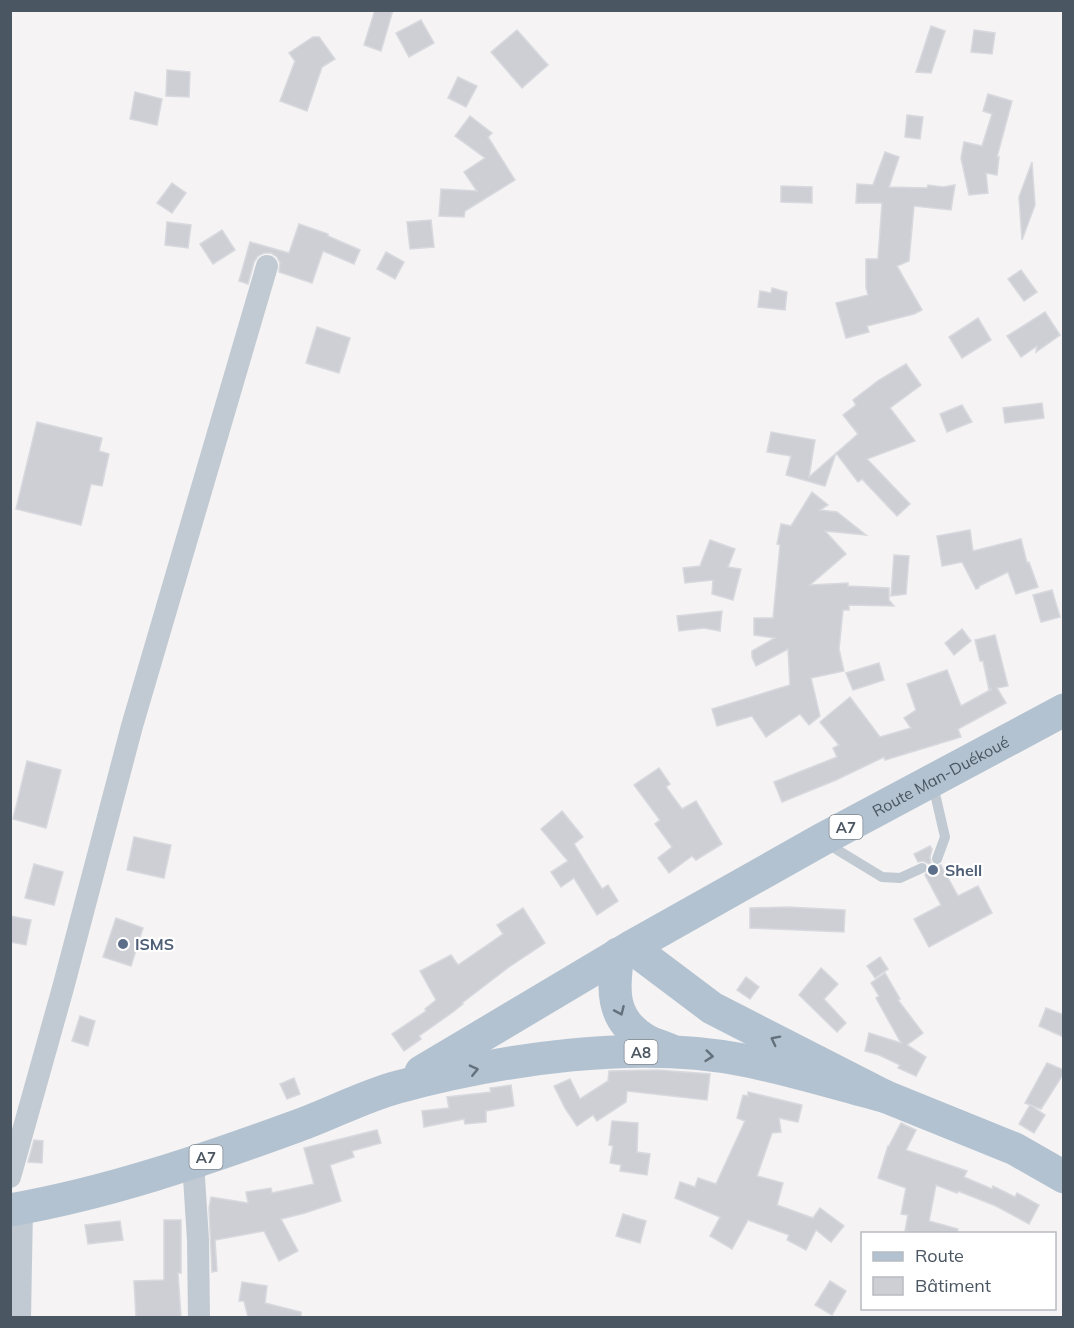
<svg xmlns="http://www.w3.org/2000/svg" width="1074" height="1328" font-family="Mulish,sans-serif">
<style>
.building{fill:#cdcfd5;stroke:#d7d9de;stroke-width:1.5}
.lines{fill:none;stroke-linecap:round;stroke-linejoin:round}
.lane{stroke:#c1cad2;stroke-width:10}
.street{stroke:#c1cad2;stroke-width:22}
.primary{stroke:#b3c2d1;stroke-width:33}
.oneway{stroke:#64717d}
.service-dot{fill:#5c6f8a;stroke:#fff;stroke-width:2}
.labels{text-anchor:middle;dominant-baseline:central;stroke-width:4.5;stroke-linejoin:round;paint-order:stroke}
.shield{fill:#fff;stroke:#808990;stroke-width:1.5}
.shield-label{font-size:15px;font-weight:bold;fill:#4a5661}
.street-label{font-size:16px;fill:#4a5661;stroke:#fff}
.service-label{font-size:16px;font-weight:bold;fill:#4e5e75;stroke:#fff;text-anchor:start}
</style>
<rect width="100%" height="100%" fill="#f5f3f3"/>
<g class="building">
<polygon points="375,10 393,10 381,51 364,45"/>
<polygon points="421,20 434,43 409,57 396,33"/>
<polygon points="931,26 945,31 931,73 916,72"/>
<polygon points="517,30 548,65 522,88 491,52"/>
<polygon points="974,30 995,33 992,54 971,52"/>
<polygon points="313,37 319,37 335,59 322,67 307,111 280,101 295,61 289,53"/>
<polygon points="167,70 190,72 189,97 166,96"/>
<polygon points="458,77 477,86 466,107 448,98"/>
<polygon points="135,92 162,99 157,125 130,119"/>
<polygon points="988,94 1012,101 997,157 999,157 997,175 986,173 988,193 969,195 961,158 964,142 982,146 992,114 983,111"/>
<polygon points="907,115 923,117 920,139 905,137"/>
<polygon points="470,116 492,133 488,137 515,180 465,211 464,217 439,216 441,189 477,191 464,172 485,158 455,136"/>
<polygon points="885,152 899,157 889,187 927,188 928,185 943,187 955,185 951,210 914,206 909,261 897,266 922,310 914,314 867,326 869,332 846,338 836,303 868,295 866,287 866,259 878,259 882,203 856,203 857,184 873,185"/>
<polygon points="1032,162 1035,205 1022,240 1019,197"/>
<polygon points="172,183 186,193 172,213 157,203"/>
<polygon points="781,186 812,187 812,203 781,202"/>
<polygon points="431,220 434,247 410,249 407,222"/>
<polygon points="167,222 191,225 188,248 165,245"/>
<polygon points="299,224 328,234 328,236 360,250 354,264 323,251 312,283 279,272 280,263 277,257 271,253 264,253 258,256 254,262 248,284 239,281 250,242 289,253"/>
<polygon points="222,230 235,250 213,264 200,244"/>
<polygon points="386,252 404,262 395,279 377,269"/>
<polygon points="1021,270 1037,292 1024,301 1008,279"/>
<polygon points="772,288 787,292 785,310 758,307 760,291 771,293"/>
<polygon points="1045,312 1060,335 1036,352 1037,346 1021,357 1007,336"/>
<polygon points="978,318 991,340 962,358 949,337"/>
<polygon points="317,327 350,338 339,373 306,363"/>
<polygon points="906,364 921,385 890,408 915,441 867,459 910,504 897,516 862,479 858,482 836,453 825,486 786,475 791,456 767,452 771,432 815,440 809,477 858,434 843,415 856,405 853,400 879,380"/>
<polygon points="1042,403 1044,418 1005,423 1003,408"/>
<polygon points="962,405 972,422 947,432 940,414"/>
<polygon points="37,422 102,438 99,451 109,454 102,486 91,484 81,525 16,509"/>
<polygon points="812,492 828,505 820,510 837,512 866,535 825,531 846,554 810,585 848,583 848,586 889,588 889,600 894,606 849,605 849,610 843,610 839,649 844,671 811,678 820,716 809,725 800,714 766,737 752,716 717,726 712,709 790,685 788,649 756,666 752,657 752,651 775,638 754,635 754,618 773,618 780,545 777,544 781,524 791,526"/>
<polygon points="970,530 973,551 1021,539 1027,563 1029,562 1038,587 1016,594 1008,572 979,586 979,588 976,589 962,562 942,566 937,536"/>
<polygon points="710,540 735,549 728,567 741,569 733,600 712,594 713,580 685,583 683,568 700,566"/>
<polygon points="894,555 909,556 906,594 891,596"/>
<polygon points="1052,590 1060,617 1041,622 1033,595"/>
<polygon points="722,611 720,631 704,628 679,631 677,616"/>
<polygon points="962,629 971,641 954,655 945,643"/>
<polygon points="995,635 1008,686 997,688 1006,703 958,729 961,737 885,760 884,757 836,780 782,802 774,782 837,757 833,748 839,745 820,722 850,697 880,737 911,728 904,718 916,710 907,684 947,670 961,706 992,689 989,690 983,661 980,661 975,640"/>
<polygon points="879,663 884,680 853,690 846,673"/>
<polygon points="27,761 61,770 46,828 13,819"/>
<polygon points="659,768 670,784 666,787 682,809 696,801 722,844 696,860 692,856 669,873 658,858 672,847 655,824 660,820 634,785"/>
<polygon points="562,811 583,837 574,844 602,889 608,885 618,901 597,915 574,878 561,887 551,872 568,861 541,829"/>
<polygon points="134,837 171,845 164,878 127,870"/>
<polygon points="930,846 932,849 930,857 931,863 935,866 941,865 958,896 978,886 992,913 929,947 914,919 941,905 925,875 929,869 929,864 923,861 918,862 914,854"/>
<polygon points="34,864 63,872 54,905 25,898"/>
<polygon points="787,907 845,910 844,932 750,928 750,908"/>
<polygon points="523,908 545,943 509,967 462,1003 463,1004 453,1012 419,1036 421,1039 404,1051 392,1034 426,1011 425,1009 436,1000 420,971 451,955 458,965 503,934 497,925"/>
<polygon points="10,916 31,920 26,945 10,942"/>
<polygon points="116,918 143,928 131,966 103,957"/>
<polygon points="880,957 888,969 875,978 867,966"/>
<polygon points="821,968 838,984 824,999 846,1023 837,1032 799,995"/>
<polygon points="885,973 900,999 898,1000 923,1033 907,1045 926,1057 916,1076 898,1068 900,1065 879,1055 865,1051 869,1033 901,1043 876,998 879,996 871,983"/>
<polygon points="746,977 759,987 750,999 737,990"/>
<polygon points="1046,1008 1064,1015 1064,1037 1039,1026"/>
<polygon points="80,1016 95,1021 88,1046 72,1041"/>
<polygon points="1047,1063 1064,1070 1064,1073 1041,1109 1025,1103"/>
<polygon points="658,1070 710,1074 707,1100 627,1091 626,1102 597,1121 593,1115 577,1126 565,1108 554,1086 570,1079 580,1099 608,1081 609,1071"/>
<polygon points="294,1078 300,1094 287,1099 280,1084"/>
<polygon points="511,1085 514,1106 486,1111 486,1122 465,1124 464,1119 424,1127 422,1111 449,1108 447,1097 491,1092 490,1088"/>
<polygon points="748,1092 802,1105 798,1122 779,1118 781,1132 772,1133 757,1176 783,1183 777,1205 813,1218 820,1208 844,1226 831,1242 816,1230 806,1250 787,1240 789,1235 748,1220 732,1249 710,1236 720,1217 675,1198 680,1182 695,1187 698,1178 716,1184 745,1121 737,1118 743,1095 748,1096"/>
<polygon points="1030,1105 1045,1115 1034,1133 1019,1124"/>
<polygon points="612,1121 638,1123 637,1152 650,1154 647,1175 620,1171 621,1165 610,1163 613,1146 609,1145"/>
<polygon points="901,1123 916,1130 906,1150 967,1171 964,1177 992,1189 993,1186 1015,1197 1017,1193 1039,1205 1029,1224 996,1206 958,1191 957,1193 936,1185 929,1221 958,1229 957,1233 918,1233 905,1231 908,1215 901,1214 906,1188 878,1178 888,1146 889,1146"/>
<polygon points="377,1130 381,1143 352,1151 354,1157 330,1165 341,1201 305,1213 281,1219 298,1251 279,1261 264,1231 215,1240 217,1271 212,1272 209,1208 211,1197 248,1203 246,1192 271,1188 272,1193 314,1184 304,1148"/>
<polygon points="34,1140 43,1141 42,1163 28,1162"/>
<polygon points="623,1214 646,1221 640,1243 616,1236"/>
<polygon points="164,1220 181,1220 181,1273 178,1273 181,1317 136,1317 134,1281 164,1280"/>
<polygon points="120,1221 123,1240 88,1244 85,1225"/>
<polygon points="830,1281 846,1291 832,1315 815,1305"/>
<polygon points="242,1282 267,1286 265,1303 301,1312 301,1317 248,1317 244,1301 239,1301"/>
</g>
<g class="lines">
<g class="lane">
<polyline points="933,785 945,837 937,859"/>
<polyline points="826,843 882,877 900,878 922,868"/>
</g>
<g class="street">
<polyline points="193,1162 198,1240 199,1318"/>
<polyline points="10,1177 63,988 132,726 267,266"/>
<polyline points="20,1318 22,1208"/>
</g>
<g class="primary">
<polyline points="631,947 712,1008 884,1096 1015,1149 1064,1177"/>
<path d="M 618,954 C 613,988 610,1018 644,1039 C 651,1044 661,1046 670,1050"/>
<path id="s1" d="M 421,1072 L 631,947 L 821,840 L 1064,710"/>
<path d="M 10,1210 C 108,1193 204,1160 297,1126 C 331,1114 364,1096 398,1087 C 503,1059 636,1039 743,1060 C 790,1069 837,1084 884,1096"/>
</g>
</g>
<defs><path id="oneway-chevron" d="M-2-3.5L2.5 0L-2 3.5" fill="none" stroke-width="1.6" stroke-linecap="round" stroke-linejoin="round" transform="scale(1.5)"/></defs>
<g class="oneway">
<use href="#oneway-chevron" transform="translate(620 1011) rotate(66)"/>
<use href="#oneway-chevron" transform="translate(775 1040) rotate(-153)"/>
<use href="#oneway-chevron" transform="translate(709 1056) rotate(6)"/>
<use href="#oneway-chevron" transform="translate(474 1070) rotate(-13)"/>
</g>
<g class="service-dot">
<circle cx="933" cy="870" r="6"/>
<circle cx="123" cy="944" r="6"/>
</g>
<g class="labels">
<g class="shield">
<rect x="829.5" y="815" width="33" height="24" rx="4.5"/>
<rect x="624.5" y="1040" width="33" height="24" rx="4.5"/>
<rect x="189.5" y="1145" width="33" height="24" rx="4.5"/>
</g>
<g class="shield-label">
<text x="846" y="827">A7</text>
<text x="641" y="1052">A8</text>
<text x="206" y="1157">A7</text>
</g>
<g class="street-label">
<text stroke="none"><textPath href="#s1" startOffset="598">Route Man-Duékoué</textPath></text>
</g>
<g class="service-label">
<text x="945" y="870">Shell</text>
<text x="135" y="944">ISMS</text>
</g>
</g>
<rect width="1074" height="1328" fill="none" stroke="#4a5661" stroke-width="24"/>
<rect x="861" y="1232" width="195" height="78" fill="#ffffff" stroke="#b7bbc0" stroke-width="1.5"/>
<rect x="873" y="1252" width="30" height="9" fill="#b3c2d1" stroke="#b7bbc0" stroke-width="1.5"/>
<text x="915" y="1262" font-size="18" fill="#4a5661">Route</text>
<rect x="873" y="1277" width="30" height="18" fill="#cdcfd5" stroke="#b7bbc0" stroke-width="1.5"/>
<text x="915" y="1292" font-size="18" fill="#4a5661">Bâtiment</text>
</svg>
